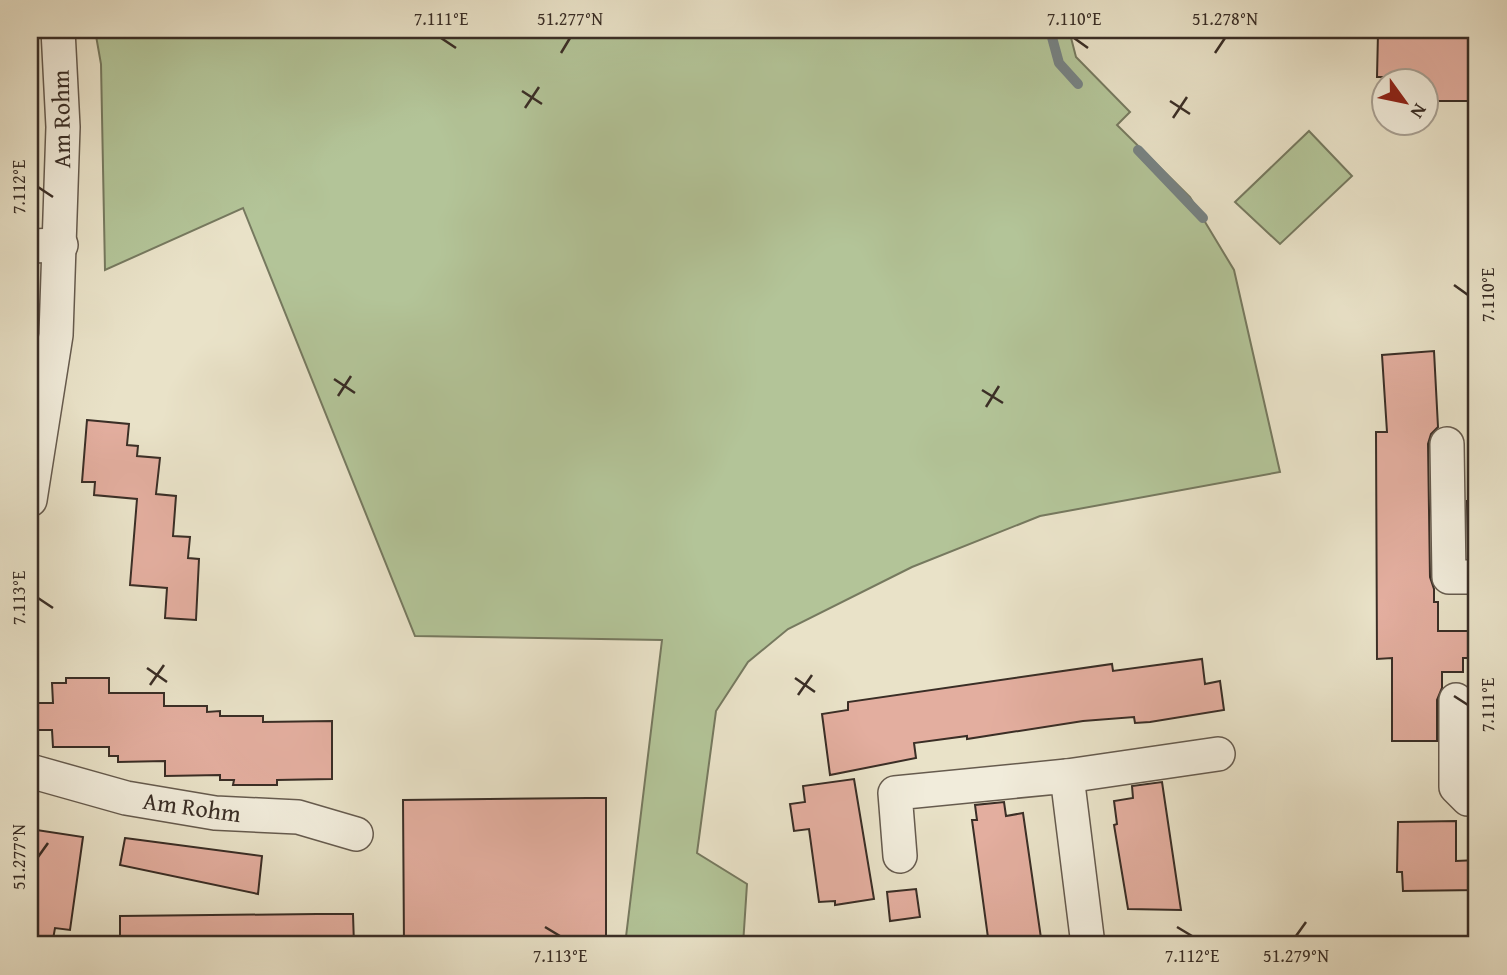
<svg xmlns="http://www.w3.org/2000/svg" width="1507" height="975" font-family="'Gentium Book Plus',serif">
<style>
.green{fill:#b3c498;stroke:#76795f;stroke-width:2}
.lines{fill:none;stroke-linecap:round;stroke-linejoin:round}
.stream{stroke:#768283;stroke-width:10}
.building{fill:#e3ae9f;stroke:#3a2e26;stroke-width:2}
.minor-casing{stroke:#665b4e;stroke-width:36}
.minor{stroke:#f1ecdb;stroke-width:33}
.ticks{fill:none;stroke:#3a2e26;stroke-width:2.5}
.labels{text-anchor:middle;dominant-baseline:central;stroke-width:5;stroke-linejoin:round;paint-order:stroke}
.street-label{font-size:24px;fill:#3a2e26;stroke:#f1ecdb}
.neatline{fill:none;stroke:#3a2e26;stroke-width:2.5}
.ticks-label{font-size:18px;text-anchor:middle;fill:#3a2e26}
</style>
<rect width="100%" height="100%" fill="#e9e2c8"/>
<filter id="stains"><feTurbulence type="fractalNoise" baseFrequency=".00286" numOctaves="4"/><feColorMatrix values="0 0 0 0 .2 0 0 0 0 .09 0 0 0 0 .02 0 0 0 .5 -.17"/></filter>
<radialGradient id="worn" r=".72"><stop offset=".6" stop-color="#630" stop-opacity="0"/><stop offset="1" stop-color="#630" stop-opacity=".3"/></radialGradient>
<g class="green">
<polygon points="95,30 1069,30 1076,57 1130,112 1117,125 1190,197 1234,270 1280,472 1040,516 912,567 788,629 748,662 716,711 697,853 747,884 743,945 625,945 662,640 415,636 243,208 105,270 101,64"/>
<polygon points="1309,131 1352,176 1280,244 1235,202"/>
</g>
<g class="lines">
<g class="stream">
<polyline points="1050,30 1059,63 1078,84"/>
<polyline points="1138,150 1203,218"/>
</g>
</g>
<g class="building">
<polygon points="1386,30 1477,30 1477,101 1437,101 1426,92 1426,80 1419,80 1419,77 1377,77 1378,33 1386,33"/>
<polygon points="1434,351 1438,427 1431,434 1428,444 1430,577 1434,589 1434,602 1438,602 1438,631 1477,631 1477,658 1463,658 1463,672 1442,672 1442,688 1437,700 1437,741 1392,741 1392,658 1377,659 1376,432 1387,432 1382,355"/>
<polygon points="87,420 129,424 127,445 138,446 137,456 160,458 156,494 176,496 173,536 190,537 188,558 199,559 196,620 165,618 167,588 130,585 137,499 94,495 95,482 82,482"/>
<polygon points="1467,501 1477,501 1477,550 1468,550"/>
<polygon points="1202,659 1205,684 1220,681 1224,710 1150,722 1135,723 1134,717 1083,721 967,739 967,736 914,743 916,758 830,775 822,714 848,710 848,702 1112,664 1113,671"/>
<polygon points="66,678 109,678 109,693 164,693 164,706 207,706 207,712 220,711 220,716 263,716 263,722 332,721 332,779 277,780 277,785 233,785 234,780 220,780 220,775 165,776 165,761 118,762 118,756 109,756 109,747 53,747 52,730 30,730 30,703 53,703 52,683 66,683"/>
<polygon points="854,779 874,899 835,905 835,901 819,902 809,829 794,831 790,804 805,802 803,786"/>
<polygon points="1162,782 1181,910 1128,909 1114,825 1117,824 1114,801 1133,798 1132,786"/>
<polygon points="588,798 606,798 606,945 404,945 403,800"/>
<polygon points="1004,802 1006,816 1023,813 1042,945 989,945 972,820 977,820 975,805"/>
<polygon points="1456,821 1456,861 1477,860 1477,890 1403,891 1402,872 1397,872 1398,822"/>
<polygon points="30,829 83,837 70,930 55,928 52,945 30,945"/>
<polygon points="125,838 262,856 258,894 120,865"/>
<polygon points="916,889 920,917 890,921 887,892"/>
<polygon points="317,914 353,914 354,945 120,945 120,916"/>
</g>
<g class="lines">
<g class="minor-casing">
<g id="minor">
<polyline points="30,246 61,245"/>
<polyline points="1447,444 1449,577 1477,577"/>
<polyline points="30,500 56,335 63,127 58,30"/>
<polyline points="1456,700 1456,787 1468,799 1477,799"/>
<polyline points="30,771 126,798 215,813 298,817 356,834"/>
<polyline points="1067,776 1218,754"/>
<polyline points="900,856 895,793 1067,776 1088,945"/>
</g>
</g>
<use href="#minor" class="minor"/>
</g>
<path class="ticks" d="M 441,38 L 456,48M 1074,38 L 1088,48M 561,53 L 570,38M 1215,53 L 1225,38M 522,91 L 542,104M 1170,101 L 1190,114M 525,108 L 539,87M 1173,118 L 1187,97M 38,187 L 53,197M 1454,285 L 1468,295M 334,379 L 355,393M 982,390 L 1003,403M 338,396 L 351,376M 986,407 L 999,386M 38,598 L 53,608M 147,668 L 167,682M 795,678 L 815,692M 150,685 L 164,665M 798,695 L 812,675M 1454,696 L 1468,705M 38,857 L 48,843M 545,927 L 560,936M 1177,927 L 1192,936M 1296,936 L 1306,922"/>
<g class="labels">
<g class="street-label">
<text transform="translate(61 119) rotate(-91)">Am Rohm</text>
<text transform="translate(192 807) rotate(8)">Am Rohm</text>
</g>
</g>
<rect width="1507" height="975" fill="none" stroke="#e9e2c8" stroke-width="77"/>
<g transform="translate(1405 102) rotate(123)"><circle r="33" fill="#f1ecdb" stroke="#a8a093" stroke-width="2"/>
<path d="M0-5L12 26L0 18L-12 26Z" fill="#8f2418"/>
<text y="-10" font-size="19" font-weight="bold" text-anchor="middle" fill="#3a2e26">N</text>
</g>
<rect x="38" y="38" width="1430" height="898" class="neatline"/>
<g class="ticks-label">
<text x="441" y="25">7.111°E</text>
<text x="570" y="25">51.277°N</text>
<text x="1074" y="25">7.110°E</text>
<text x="1225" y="25">51.278°N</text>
<text transform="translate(19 187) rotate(-90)" y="6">7.112°E</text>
<text transform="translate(1488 295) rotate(-90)" y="6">7.110°E</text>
<text transform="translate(19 598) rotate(-90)" y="6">7.113°E</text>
<text transform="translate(1488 705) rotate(-90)" y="6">7.111°E</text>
<text transform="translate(19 857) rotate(-90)" y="6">51.277°N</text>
<text x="560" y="962">7.113°E</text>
<text x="1192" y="962">7.112°E</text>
<text x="1296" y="962">51.279°N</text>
</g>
<rect width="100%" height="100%" filter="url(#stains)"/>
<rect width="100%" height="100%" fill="url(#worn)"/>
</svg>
